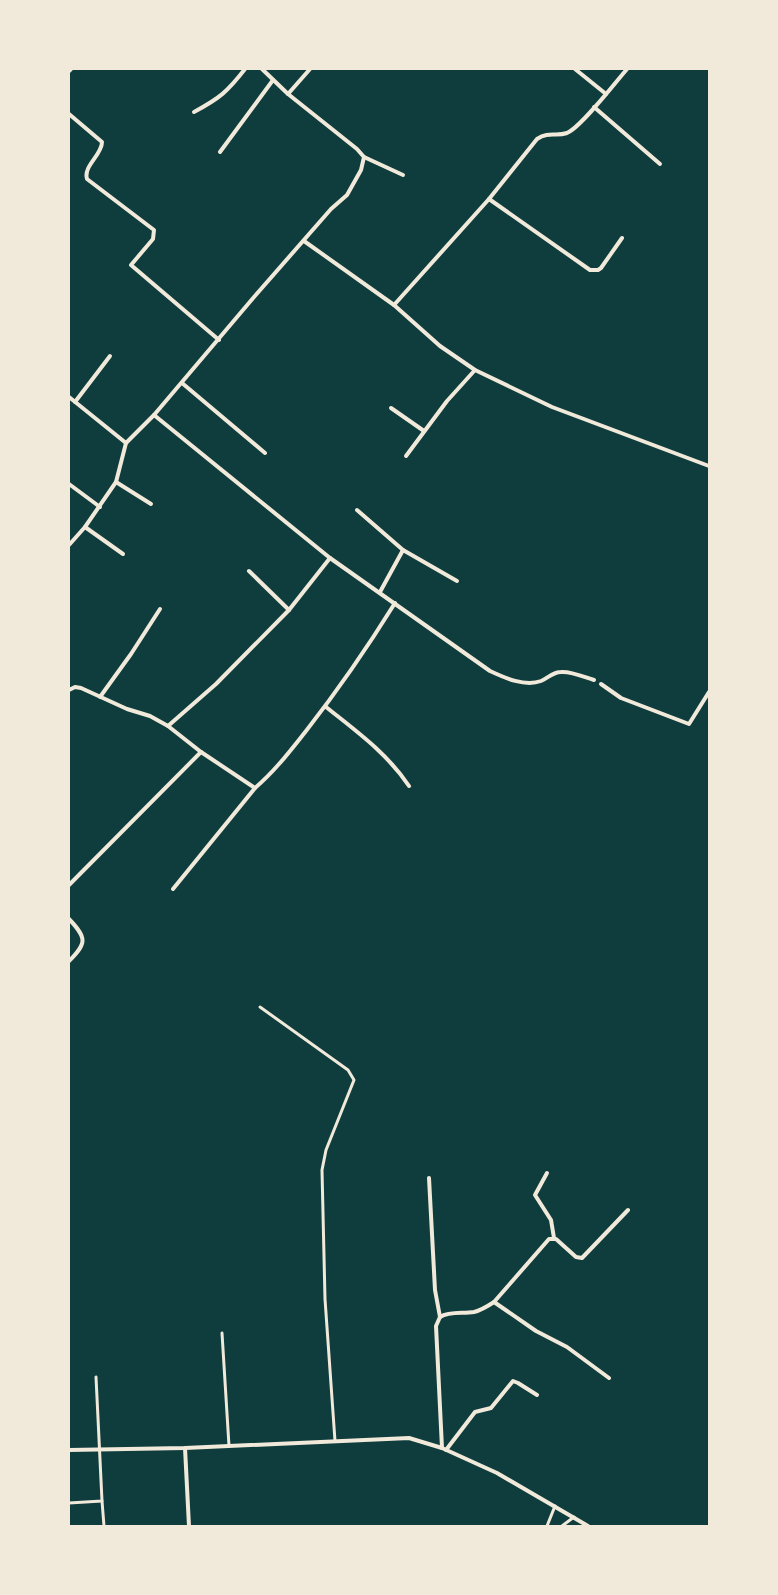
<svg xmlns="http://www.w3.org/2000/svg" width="778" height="1595" font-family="'Space Grotesk',sans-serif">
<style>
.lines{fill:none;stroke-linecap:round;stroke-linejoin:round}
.service{stroke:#f1e9da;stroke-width:3}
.minor{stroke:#f1e9da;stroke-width:4}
</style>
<rect width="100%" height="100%" fill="#0f3d3e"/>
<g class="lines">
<g class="service">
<polyline points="260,1007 348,1070 354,1080 326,1150 322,1170 325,1299 335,1441"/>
<polyline points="222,1333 229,1446"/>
<polyline points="102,1501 104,1526"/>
<polyline points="69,1503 102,1501 96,1377"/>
<polyline points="547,1526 555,1506"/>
<polyline points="562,1526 574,1517"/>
</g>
<g class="minor">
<polyline points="575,69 606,94"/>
<polyline points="69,71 71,69"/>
<polyline points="288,94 310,69"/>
<polyline points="594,107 660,164"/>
<path d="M 194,112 C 220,98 227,92 245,69"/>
<path d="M 69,114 L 102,142 C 102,155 83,166 87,179 L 154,230 L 153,239 L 131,265 L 219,340"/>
<polyline points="220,152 273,80"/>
<polyline points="364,157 403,175"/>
<polyline points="489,199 590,270 598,270 601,268 622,238"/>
<polyline points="304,241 394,305 440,346 475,370 552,407 709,466"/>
<path d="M 394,305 L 489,199 L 537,139 C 549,131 556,137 567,133 C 581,127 615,83 627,69"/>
<polyline points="182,383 265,453"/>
<polyline points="69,397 126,443"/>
<polyline points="75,402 110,356"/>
<polyline points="391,408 424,431"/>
<path d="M 154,415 L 330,558 L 490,671 C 505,678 525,687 541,681 C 548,678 553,672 561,672 C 571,671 584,677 594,680"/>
<polyline points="406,456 447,401 475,370"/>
<polyline points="116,482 151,504"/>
<polyline points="69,484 100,507"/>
<polyline points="357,510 403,550"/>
<polyline points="85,527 123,554"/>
<polyline points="69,545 85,527 116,482 126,443 154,415 254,297 331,209 347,195 361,170 364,157 357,149 288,94 262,69"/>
<polyline points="249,571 289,610"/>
<polyline points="380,592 403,550 457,581"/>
<polyline points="601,684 621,698 689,724 709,692"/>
<path d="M 69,690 L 75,687 L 81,688 L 127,709 L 150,716 L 168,726 L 201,752 L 255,788 C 275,771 290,751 306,731 C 338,690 367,648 395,603"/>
<polyline points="100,697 131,654 160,609"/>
<path d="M 326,707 C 356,731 387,753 409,786"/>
<polyline points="168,726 216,684 289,610 330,558"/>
<polyline points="69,885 201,752"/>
<polyline points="173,889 255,788"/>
<path d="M 69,919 C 87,938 87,943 69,961"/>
<polyline points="547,1173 535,1195 551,1220 554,1238"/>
<polyline points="429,1178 435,1290 440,1317"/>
<polyline points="494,1302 536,1331 567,1347 609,1378"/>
<polyline points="185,1448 189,1526"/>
<path d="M 442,1448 L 436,1326 L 440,1317 C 450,1311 463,1314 474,1312 C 482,1310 488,1306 494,1302 L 549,1239 L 556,1239 L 576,1257 L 582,1258 L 628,1210"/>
<polyline points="69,1450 185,1448 409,1438 442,1448 497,1473 588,1526"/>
<polyline points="446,1450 475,1412 491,1408 513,1381 518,1383 537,1395"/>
</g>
</g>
<rect width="778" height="1595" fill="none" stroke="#f1e9da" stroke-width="140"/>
</svg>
